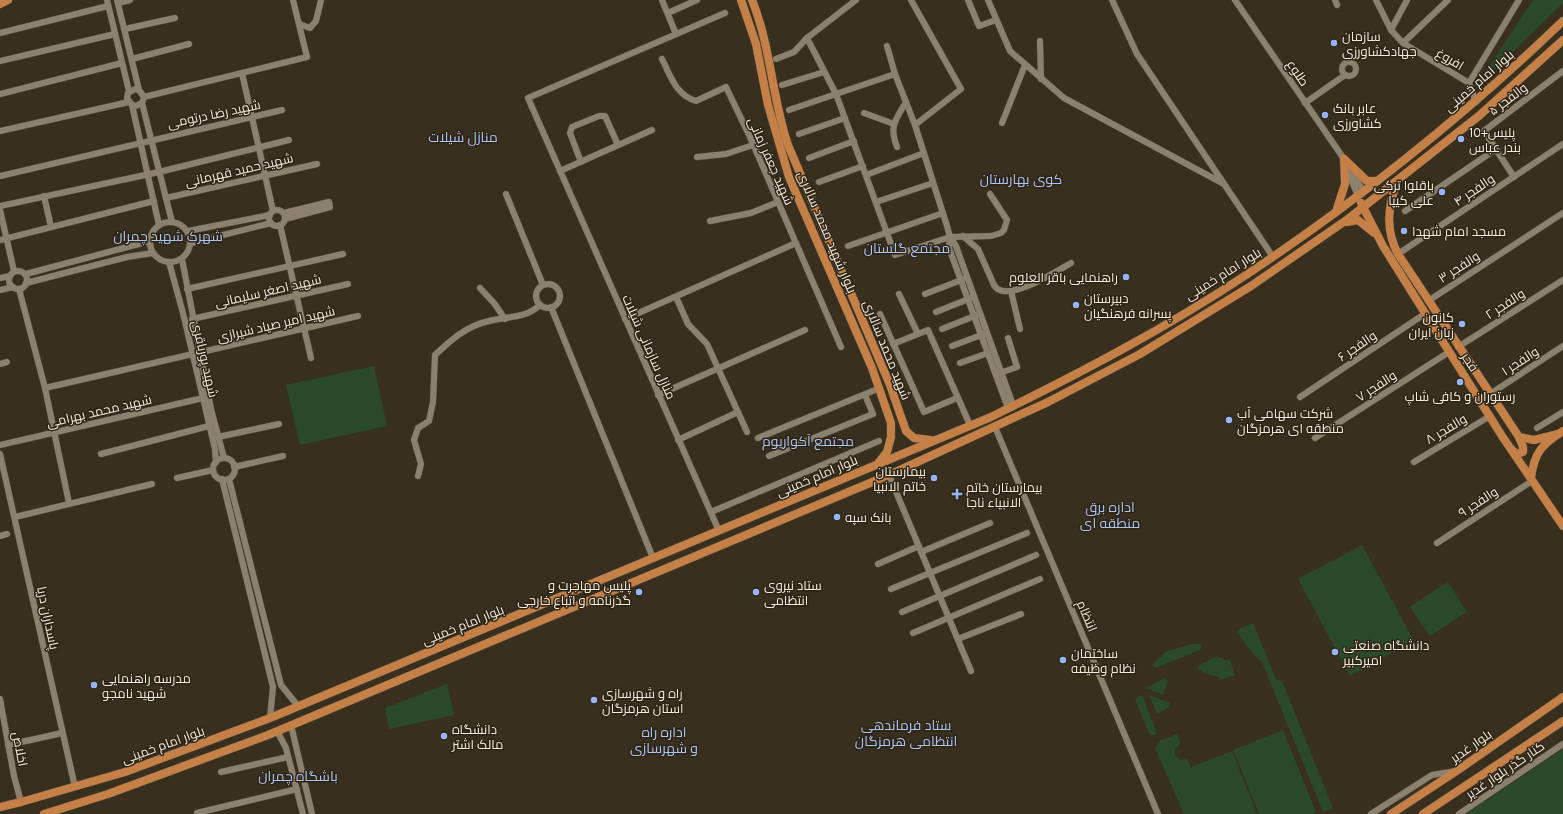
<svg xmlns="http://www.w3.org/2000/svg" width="1563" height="814" font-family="Karla,Cairo,sans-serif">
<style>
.green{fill:#2b4a2d}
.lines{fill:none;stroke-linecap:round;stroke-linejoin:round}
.minor-casing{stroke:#524a3b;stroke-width:7}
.major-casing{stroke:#524a3b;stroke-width:9}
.minor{stroke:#8c816e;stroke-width:6}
.major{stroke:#c48046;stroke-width:8}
.poi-dot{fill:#95b6fd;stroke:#2f2515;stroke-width:1.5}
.labels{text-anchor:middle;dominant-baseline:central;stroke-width:3;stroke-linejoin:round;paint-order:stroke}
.poi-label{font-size:13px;fill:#f2ebe1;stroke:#2f2515;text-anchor:start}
.street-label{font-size:13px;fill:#f2ebe1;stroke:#2f2515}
.neighbourhood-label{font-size:14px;fill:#abc5f9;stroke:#2f2515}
</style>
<rect width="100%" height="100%" fill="#392f1e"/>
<g class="green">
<polygon points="1533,0 1563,0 1563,3 1475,88"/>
<polygon points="374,366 387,426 300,445 286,385"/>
<polygon points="1362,545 1414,641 1350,676 1298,579"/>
<polygon points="1448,582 1467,612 1430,636 1410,607"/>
<polygon points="1253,623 1276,679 1282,681 1333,808 1323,812 1262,662 1255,656 1236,631"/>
<polygon points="1193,644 1201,644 1202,647 1200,650 1156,668 1152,665 1167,651"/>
<polygon points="1217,656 1227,661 1229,658 1235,675 1218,681 1220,677 1206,674 1198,669 1199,665"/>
<polygon points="1165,678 1168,681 1163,695 1146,688"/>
<polygon points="447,684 454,715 389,729 385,708"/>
<polygon points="1140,695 1143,697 1156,731 1155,735 1152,735 1149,733 1135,700"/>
<polygon points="1149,695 1170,703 1170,707 1157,714"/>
<polygon points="1283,730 1316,812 1312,814 1259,814 1233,750"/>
<polygon points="1177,734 1181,743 1175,750 1175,755 1181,760 1187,759 1191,767 1232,751 1257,814 1184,814 1155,748 1160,741"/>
<polygon points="1563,749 1563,814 1466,814"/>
</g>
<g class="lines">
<g class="minor-casing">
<g id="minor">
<polyline points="107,0 129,91"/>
<polyline points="117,0 139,90 144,97 142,103 136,106 132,105 127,98 128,93 135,89 139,90"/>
<polyline points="662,0 676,34"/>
<polyline points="856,0 807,38 836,94 895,74 915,125 947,226 950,237 949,248 1008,408"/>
<polyline points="911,0 961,89 915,125"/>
<polyline points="968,0 979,26 996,20"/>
<polyline points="988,0 1010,51 1064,98 1224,184"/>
<polyline points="1112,0 1137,54 1273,257"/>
<polyline points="1235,0 1344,159 1364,192"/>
<polyline points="1335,0 1337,5"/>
<polyline points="1376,0 1391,30 1403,43 1469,83 1476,102"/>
<polyline points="118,3 130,0"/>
<polyline points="668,13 697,0"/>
<polyline points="299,24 310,28 316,21 321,0"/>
<polyline points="125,29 175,18"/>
<polyline points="1391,30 1407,0"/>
<polyline points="0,33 108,6"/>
<polyline points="1040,41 1041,79"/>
<polyline points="1403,43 1448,0"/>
<polyline points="887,46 895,74"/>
<polyline points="132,59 189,44"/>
<path d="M 662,59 C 671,77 676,95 696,101 L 726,87 L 750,137 L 841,347"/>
<polyline points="776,59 794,52 807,38"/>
<polyline points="0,61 115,34"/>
<circle cx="1349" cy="69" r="7"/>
<polyline points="242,73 273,211"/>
<polyline points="1469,83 1519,0"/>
<polyline points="782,85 824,72"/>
<polyline points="0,94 122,63"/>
<polyline points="144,97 307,57 293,0"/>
<polyline points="142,103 172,222"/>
<polyline points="1305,103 1345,75"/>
<polyline points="132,105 159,225"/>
<polyline points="789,110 836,94 895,255 950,237 991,236 1001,233 1004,230 1007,220 990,194"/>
<polyline points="864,113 894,124"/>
<polyline points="1002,123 1025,65"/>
<polyline points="0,131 129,102"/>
<polyline points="799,134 845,118"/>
<path d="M 897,147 C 889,126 895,121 906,102"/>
<polyline points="697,157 726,154 753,145"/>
<polyline points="809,158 854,141"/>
<polyline points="581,162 570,133 572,127 599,116 605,116 618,145"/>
<polyline points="560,171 652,130"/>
<polyline points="1348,172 1358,196"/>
<polyline points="866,175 924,153"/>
<polyline points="0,176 282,110"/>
<polyline points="1514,177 1484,131 1563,71"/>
<polyline points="819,182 863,166"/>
<polyline points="506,194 543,285"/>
<polyline points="44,196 51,227"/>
<polyline points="166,198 317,164"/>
<polyline points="876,202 933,183"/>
<polyline points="0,206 159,172 289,140"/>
<polyline points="0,210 14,271"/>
<circle cx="277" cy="218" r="8"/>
<polyline points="1405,211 1496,149"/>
<polyline points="284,213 329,202 330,207 285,219"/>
<polyline points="710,221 751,213 778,202"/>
<circle cx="170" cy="242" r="20"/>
<polyline points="280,225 311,358"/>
<polyline points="188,231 270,215"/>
<path d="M 963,236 L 978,249 L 994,285 C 1005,305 1057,271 1071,263"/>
<polyline points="950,237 956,246 1013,405"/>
<polyline points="0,240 154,201"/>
<polyline points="191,243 271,223"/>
<polyline points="848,246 943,213"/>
<polyline points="1398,254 1563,144"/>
<polyline points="182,259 211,409 224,458"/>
<polyline points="169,262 183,313 215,449 216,462"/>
<circle cx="18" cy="280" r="9"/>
<polyline points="26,274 150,241"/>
<polyline points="0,278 10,276"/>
<polyline points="26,283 127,257 153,253"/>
<circle cx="548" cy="296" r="12"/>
<polyline points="480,288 494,303 505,319"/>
<polyline points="19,289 45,388 69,503"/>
<polyline points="187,289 343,254"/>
<polyline points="0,290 13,287"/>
<polyline points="1011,291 1020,329"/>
<polyline points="899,294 918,334 928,330 970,425"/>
<polyline points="925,294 964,279"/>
<polyline points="676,297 688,324 707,344 747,432"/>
<polyline points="1428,301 1563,213"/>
<polyline points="551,307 653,558"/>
<polyline points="936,312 971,298"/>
<polyline points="880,314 924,412 957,398"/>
<polyline points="192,319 348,284"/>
<polyline points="625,319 796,243"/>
<polyline points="942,329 977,315"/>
<polyline points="893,344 918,334"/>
<polyline points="952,346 984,334"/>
<polyline points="1458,347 1563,280"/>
<polyline points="960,363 988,353"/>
<polyline points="0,364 7,362"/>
<polyline points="1000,373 1017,367 1008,338"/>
<polyline points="45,388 358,316"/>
<polyline points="1490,394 1563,346"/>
<polyline points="658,395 805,330"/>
<polyline points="1300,397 1426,313"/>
<polyline points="995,427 1158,814"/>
<polyline points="1537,428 1563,412"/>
<polyline points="218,437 279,424"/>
<polyline points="758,438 880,388"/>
<polyline points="1315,438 1449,352"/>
<polyline points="678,440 738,412"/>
<polyline points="0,445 203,398"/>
<polyline points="0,454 75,787"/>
<polyline points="101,454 209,426"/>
<polyline points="769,456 873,414 865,395"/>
<circle cx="224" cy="469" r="11"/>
<polyline points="1414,462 1490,416"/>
<polyline points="234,467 283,456"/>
<polyline points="889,475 971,671"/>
<path d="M 418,476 L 421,464 L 414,440 L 418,428 L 429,421 L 433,402 L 435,355 C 451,340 466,326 489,321 C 508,316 525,319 540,305"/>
<polyline points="177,478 213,470"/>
<polyline points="222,479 273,687 270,718"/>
<polyline points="229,479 281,685 298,706"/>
<polyline points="711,512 879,441"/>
<polyline points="15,517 152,484"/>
<polyline points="719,531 528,98 725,13"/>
<polyline points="0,536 7,534"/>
<polyline points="1437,543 1532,481"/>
<polyline points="921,552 990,523"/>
<polyline points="878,564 919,546"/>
<polyline points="891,589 1027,533"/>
<polyline points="902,612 1036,555"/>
<polyline points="913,633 1040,579"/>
<polyline points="958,639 1021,614"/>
<polyline points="0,699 14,776 21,802"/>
<polyline points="291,725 312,814"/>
<polyline points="277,731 286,748 303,814"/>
<polyline points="8,745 62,733"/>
<polyline points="221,772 288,757"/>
<polyline points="197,813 297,789"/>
<polyline points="1371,814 1432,775 1456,771"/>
<polyline points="1459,814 1563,744"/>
</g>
</g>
<g class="major-casing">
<g id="major">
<polyline points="741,0 756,44 768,105 789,177 872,368 891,423 891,437 887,452 879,462"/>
<path d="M 752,0 C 771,47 772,98 788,145 L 890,385 L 906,431 L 914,438 L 931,440"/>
<polyline points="0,4 8,0"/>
<polyline points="1344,159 1367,181 1377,181"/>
<path d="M 1397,181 C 1388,206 1385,230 1398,254 L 1519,437 L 1534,440 L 1558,434"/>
<polyline points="1361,203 1383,246 1502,436 1563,526"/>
<polyline points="1336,212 1345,184 1344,159"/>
<polyline points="1347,222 1358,220 1374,233"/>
<polyline points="1511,449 1517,454 1523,452 1523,447 1519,437"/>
<path d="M 1531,478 C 1534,453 1542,444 1563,431"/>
<path d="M 0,807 L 21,802 L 125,772 L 270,718 L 991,417 C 1078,374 1165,329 1246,275 C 1359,200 1465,115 1563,21"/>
<polyline points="44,814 108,794 268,735 889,475 1048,402 1140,354 1251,286 1348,219 1480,115 1563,40"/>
<polyline points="1391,814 1458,770 1563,697"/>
<polyline points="1423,814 1563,721"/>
</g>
</g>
<use href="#minor" class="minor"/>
<use href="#major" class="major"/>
</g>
<g class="poi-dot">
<circle cx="1334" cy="43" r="4"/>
<circle cx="1325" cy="115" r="4"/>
<circle cx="1461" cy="139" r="4"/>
<circle cx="1442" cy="192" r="4"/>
<circle cx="1404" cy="231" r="4"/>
<circle cx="1126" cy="277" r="4"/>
<circle cx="1076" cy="305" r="4"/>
<circle cx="1462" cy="324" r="4"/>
<circle cx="1460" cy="382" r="4"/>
<circle cx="1229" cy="420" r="4"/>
<circle cx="934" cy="478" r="4"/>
<path d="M955 488h4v4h4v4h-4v4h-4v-4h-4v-4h4z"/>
<circle cx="837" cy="517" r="4"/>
<circle cx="639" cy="592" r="4"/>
<circle cx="756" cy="592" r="4"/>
<circle cx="1335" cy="652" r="4"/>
<circle cx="1063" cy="660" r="4"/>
<circle cx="94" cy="685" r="4"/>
<circle cx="594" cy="700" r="4"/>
<circle cx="444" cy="736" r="4"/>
</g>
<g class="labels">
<g class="poi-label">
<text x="1342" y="36">سازمان<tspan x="1342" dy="15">جهادکشاورزی</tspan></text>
<text x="1333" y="108">عابر بانک<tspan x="1333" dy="15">کشاورزی</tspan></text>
<text x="1469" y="132">پليس+10<tspan x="1469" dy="15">بندر عباس</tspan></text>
<text x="1434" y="185" text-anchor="end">باقلوا ترکی<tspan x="1434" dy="15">علی کیپا</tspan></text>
<text x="1412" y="231">مسجد امام شهدا</text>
<text x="1118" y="277" text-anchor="end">راهنمایی باقر العلوم</text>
<text x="1084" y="298">دبیرستان<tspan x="1084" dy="15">پسرانه فرهنگیان</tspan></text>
<text x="1454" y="317" text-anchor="end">کانون<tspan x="1454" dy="15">زبان ایران</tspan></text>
<text x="1460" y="396" text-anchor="middle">رستوران و کافی شاپ</text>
<text x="1237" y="413">شرکت سهامی آب<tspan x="1237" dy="15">منطقه ای هرمزگان</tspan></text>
<text x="926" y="471" text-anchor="end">بیمارستان<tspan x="926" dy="15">خاتم الانبیا</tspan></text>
<text x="966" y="487">بیمارستان خاتم<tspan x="966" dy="15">الانبیاء ناجا</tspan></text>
<text x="845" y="517">بانک سپه</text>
<text x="631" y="585" text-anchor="end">پلیس مهاجرت و<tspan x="631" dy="15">گذرنامه و اتباع خارجى</tspan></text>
<text x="764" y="585">ستاد نیروی<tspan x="764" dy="15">انتظامی</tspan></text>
<text x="1343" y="645">دانشگاه صنعتی<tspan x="1343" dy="15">امیرکبیر</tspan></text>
<text x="1071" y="653">ساختمان<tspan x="1071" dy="15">نظام وظیفه</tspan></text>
<text x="102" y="678">مدرسه راهنمایی<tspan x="102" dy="15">شهید نامجو</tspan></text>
<text x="602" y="693">راه و شهرسازی<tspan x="602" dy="15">استان هرمزگان</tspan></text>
<text x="452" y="729">دانشگاه<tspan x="452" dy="15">مالک اشتر</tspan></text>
</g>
<g class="street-label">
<text transform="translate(1450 59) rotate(31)">افروغ</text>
<text transform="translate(1298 73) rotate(56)">طلوع</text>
<text transform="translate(1479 81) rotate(-41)">بلوار امام خمینی</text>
<text transform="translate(1508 99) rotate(-37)">والفجر ۵</text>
<text transform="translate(214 114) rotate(-12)">شهید رضا درتومی</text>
<text transform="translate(771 161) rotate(66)">شهید جعفر زمانی</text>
<text transform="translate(239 170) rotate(-13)">شهید حمید قهرمانی</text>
<text transform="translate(1474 190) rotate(-34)">والفجر ۴</text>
<text transform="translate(827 232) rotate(67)">بلوار شهید محمد سالاری</text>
<text transform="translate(1459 267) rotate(-33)">والفجر ۳</text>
<text transform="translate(1223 274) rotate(-32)">بلوار امام خمینی</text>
<text transform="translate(268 291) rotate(-13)">شهید اصغر سلیمانی</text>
<text transform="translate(1505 304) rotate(-33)">والفجر ۲</text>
<text transform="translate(276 324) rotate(-13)">شهید امیر صیاد شیرازی</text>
<text transform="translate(1357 346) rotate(-34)">والفجر ۶</text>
<text transform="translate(649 347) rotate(66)">منازل سازمانی شیلات</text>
<text transform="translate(887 350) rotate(68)">شهید محمد سالاری</text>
<text transform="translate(205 359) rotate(77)">شهید پورباقری</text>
<text transform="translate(1520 361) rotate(-33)">والفجر ۱</text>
<text transform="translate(1470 362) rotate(57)">فجر</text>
<text transform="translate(1376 386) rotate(-33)">والفجر ۷</text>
<text transform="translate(99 411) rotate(-13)">شهید محمد بهرامی</text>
<text transform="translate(1446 429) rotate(-31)">والفجر ۸</text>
<text transform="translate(817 476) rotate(-23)">بلوار امام خمینی</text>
<text transform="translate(1478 502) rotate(-33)">والفجر ۹</text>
<text transform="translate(1087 616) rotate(67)">انتظام</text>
<text transform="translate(48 618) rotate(78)">پاسداران دریا</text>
<text transform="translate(463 625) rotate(-22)">بلوار امام خمینی</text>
<text transform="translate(163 745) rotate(-20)">بلوار امام خمینی</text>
<text transform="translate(1471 746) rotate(-35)">بلوار غدیر</text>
<text transform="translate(20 749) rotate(79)">اخلاص</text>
<text transform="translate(1505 770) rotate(-34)">کنار گذر بلوار غدیر</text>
</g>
<g class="neighbourhood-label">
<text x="463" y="137">منازل شیلات</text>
<text x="1021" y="179">کوی بهارستان</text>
<text x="168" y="236">شهرک شهید چمران</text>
<text x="907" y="248">مجتمع گلستان</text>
<text x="808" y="441">مجتمع آکواریوم</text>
<text x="1110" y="507">اداره برق<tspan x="1110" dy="16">منطقه ای</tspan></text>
<text x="906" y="725">ستاد فرماندهی<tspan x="906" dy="16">انتظامی هرمزگان</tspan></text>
<text x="664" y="732">اداره راه<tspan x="664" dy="16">و شهرسازی</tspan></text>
<text x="298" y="776">باشگاه چمران</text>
</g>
</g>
</svg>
